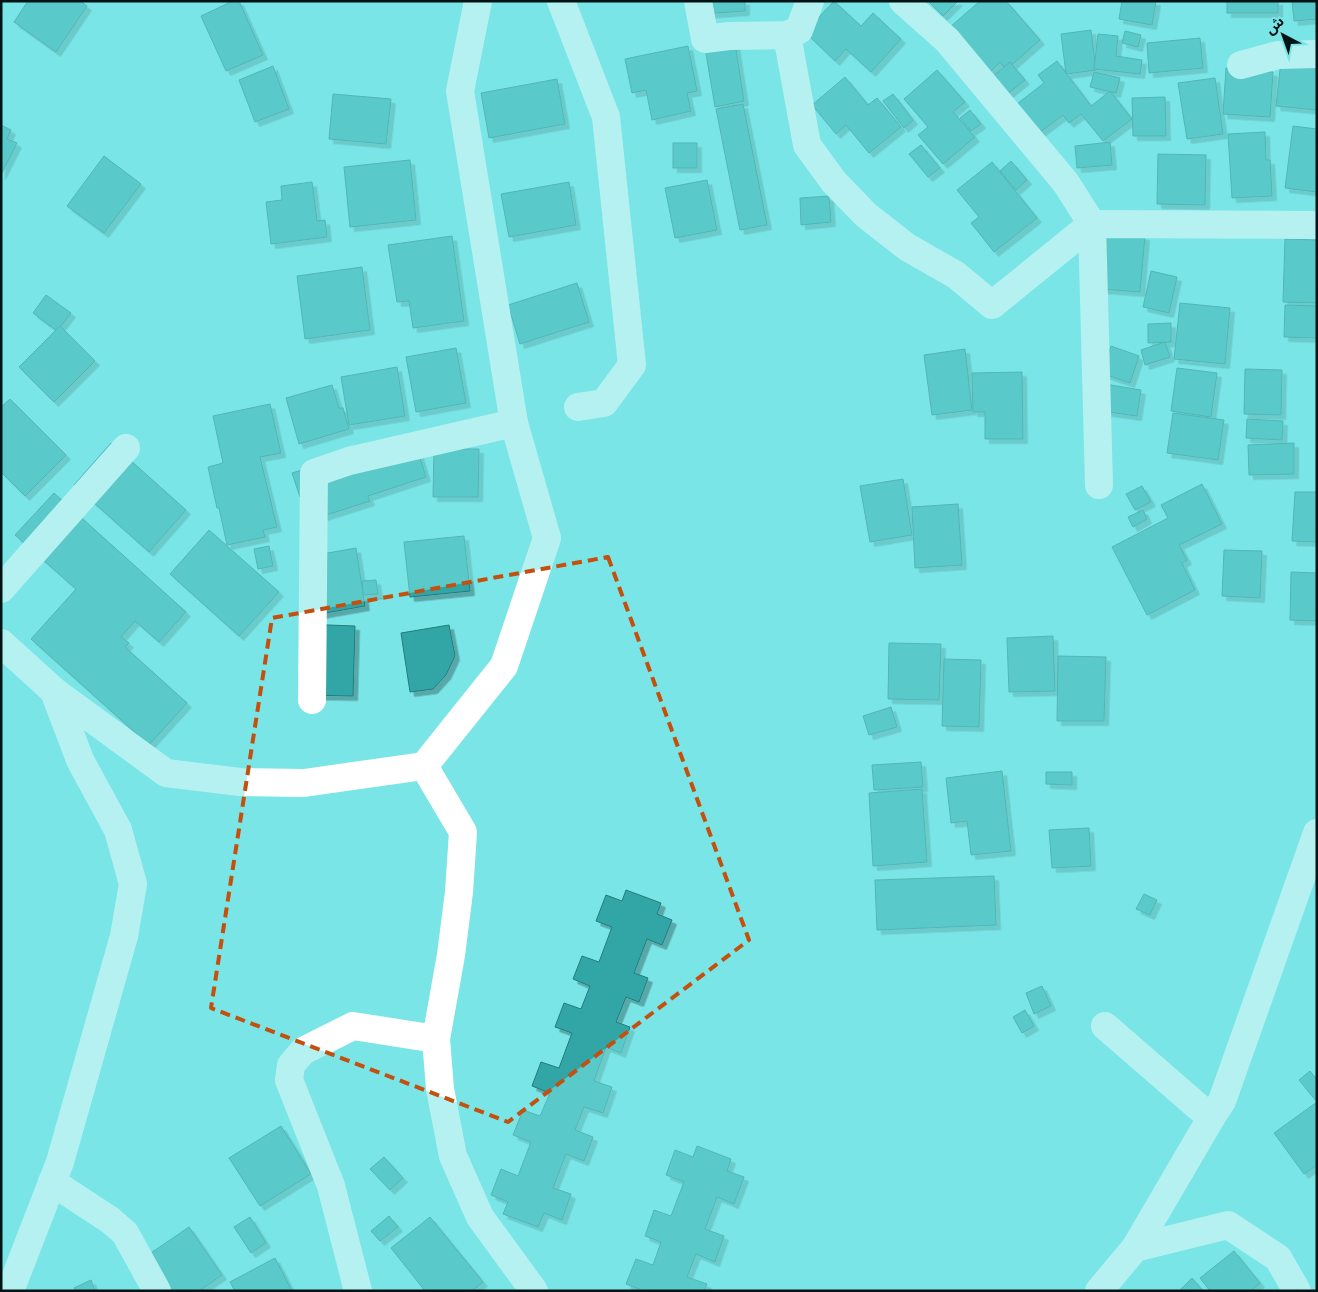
<svg xmlns="http://www.w3.org/2000/svg" width="1318" height="1292" font-family="Helvetica,'Noto Sans Arabic',sans-serif">
<style>
.building{fill:#33a6a6;stroke:#247b7b;filter:url(#shadow)}
.lines{fill:none;stroke-linecap:round;stroke-linejoin:round}
.street{stroke:#fff;stroke-width:28}
.marked{fill:none;stroke:#c54f0d;stroke-width:4;stroke-dasharray:10 6;stroke-linejoin:round}
</style>
<defs>
<filter id="shadow"><feDropShadow dx="4.5" dy="4.5" stdDeviation="0" flood-color="#0004"/></filter>
</defs>
<rect width="100%" height="100%" fill="#7ae5e6"/>
<g class="building">
<polygon points="28,1 80,1 87,6 56,52 14,22"/>
<polygon points="233,1 239,1 263,55 226,71 201,16"/>
<polygon points="699,1 745,1 745,11 700,14"/>
<polygon points="834,1 861,26 873,13 901,39 871,72 846,49 835,61 805,32"/>
<polygon points="928,1 958,1 943,16"/>
<polygon points="980,1 1006,1 1040,40 1006,70 1000,62 990,72 950,27"/>
<polygon points="1122,1 1156,1 1152,25 1119,19"/>
<rect x="1227" y="1" width="51" height="12"/>
<polygon points="1292,1 1317,1 1317,19 1294,21"/>
<polygon points="1091,30 1096,70 1066,74 1061,34"/>
<polygon points="1125,31 1141,35 1138,47 1122,43"/>
<polygon points="1098,34 1118,36 1116,56 1142,60 1140,74 1094,69"/>
<polygon points="734,37 744,101 715,107 704,42"/>
<polygon points="1200,38 1203,68 1149,73 1147,43"/>
<polygon points="688,46 697,91 687,93 691,111 652,120 646,90 632,93 625,59"/>
<polygon points="1057,61 1091,106 1110,91 1132,119 1103,141 1081,114 1069,123 1063,115 1035,136 1013,107 1044,83 1038,75"/>
<polygon points="1281,61 1317,65 1317,110 1276,106"/>
<polygon points="1010,62 1025,80 1005,96 991,78"/>
<polygon points="273,66 289,109 255,122 239,80"/>
<polygon points="1226,68 1273,72 1270,117 1223,114"/>
<polygon points="937,70 965,102 953,112 975,137 943,164 918,135 928,127 904,99"/>
<polygon points="1094,72 1120,78 1116,93 1090,87"/>
<polygon points="845,77 868,105 877,98 901,127 869,153 846,125 836,134 812,105"/>
<polygon points="1215,78 1223,134 1187,139 1178,83"/>
<polygon points="557,79 565,124 489,138 481,93"/>
<polygon points="333,94 391,99 386,144 329,139"/>
<polygon points="893,94 913,120 904,128 883,101"/>
<polygon points="1165,97 1166,136 1133,136 1132,98"/>
<polygon points="743,104 767,225 740,230 716,109"/>
<polygon points="970,110 981,124 971,131 960,118"/>
<polygon points="1,125 11,130 7,139 17,143 1,175"/>
<polygon points="1293,126 1317,129 1317,192 1285,188"/>
<polygon points="1265,132 1266,160 1270,160 1272,196 1232,198 1228,134"/>
<polygon points="1110,142 1112,165 1077,168 1075,146"/>
<rect x="673" y="143" width="24" height="25"/>
<polygon points="921,145 940,168 928,177 909,154"/>
<polygon points="1158,154 1206,155 1205,205 1157,204"/>
<polygon points="104,156 141,184 104,233 67,206"/>
<polygon points="410,160 416,220 350,227 344,167"/>
<polygon points="1011,161 1027,180 1016,190 1000,171"/>
<polygon points="992,162 1037,218 994,252 971,223 979,217 957,190"/>
<polygon points="707,180 717,230 675,238 665,188"/>
<polygon points="312,182 317,221 325,220 327,237 271,244 266,202 282,200 281,186"/>
<polygon points="569,182 576,225 509,237 501,194"/>
<polygon points="829,196 831,222 801,225 800,198"/>
<polygon points="1094,231 1145,236 1140,292 1088,288"/>
<polygon points="452,236 464,321 413,328 409,301 397,302 388,245"/>
<polygon points="1285,239 1317,240 1317,303 1283,302"/>
<polygon points="362,267 370,330 305,339 297,276"/>
<polygon points="1151,271 1177,277 1169,313 1143,307"/>
<polygon points="577,283 589,322 520,344 508,305"/>
<polygon points="46,295 71,313 57,331 33,313"/>
<polygon points="1180,303 1230,308 1225,364 1174,359"/>
<polygon points="1285,305 1317,306 1317,338 1284,337"/>
<polygon points="1171,323 1171,342 1148,343 1148,324"/>
<polygon points="60,326 95,361 54,402 19,367"/>
<polygon points="1165,342 1170,357 1145,365 1141,350"/>
<polygon points="1111,346 1139,356 1130,383 1101,373"/>
<polygon points="456,348 466,403 416,412 406,357"/>
<polygon points="965,349 972,410 932,415 924,355"/>
<polygon points="397,367 405,416 349,425 341,377"/>
<polygon points="1177,368 1217,373 1211,417 1171,411"/>
<polygon points="1245,369 1282,370 1281,415 1244,414"/>
<polygon points="1022,372 1023,439 985,439 985,412 973,412 972,373"/>
<polygon points="1105,384 1141,390 1137,416 1101,411"/>
<polygon points="332,385 339,408 343,408 349,429 299,444 286,398"/>
<polygon points="10,399 66,455 25,496 1,472 1,407"/>
<polygon points="270,404 281,453 260,457 277,527 263,530 265,537 227,545 219,508 217,508 208,467 223,463 213,416"/>
<polygon points="1173,413 1224,420 1218,460 1167,453"/>
<polygon points="1247,419 1283,421 1282,440 1246,438"/>
<polygon points="413,435 426,477 368,496 370,501 314,519 307,495 300,497 292,473"/>
<polygon points="111,443 186,510 149,552 74,485"/>
<polygon points="1294,443 1294,474 1249,475 1248,445"/>
<polygon points="434,449 479,449 478,497 433,497"/>
<polygon points="903,479 912,535 870,542 860,486"/>
<polygon points="1202,484 1222,524 1179,545 1187,560 1182,563 1195,590 1147,615 1112,547 1168,518 1161,505"/>
<polygon points="1142,486 1151,502 1135,510 1126,494"/>
<polygon points="1295,492 1317,492 1317,542 1292,541"/>
<polygon points="54,493 186,612 159,642 135,621 121,637 129,643 125,647 187,703 149,745 31,639 76,589 15,535"/>
<polygon points="958,504 962,565 915,568 912,507"/>
<polygon points="1143,510 1147,519 1133,527 1128,517"/>
<polygon points="209,530 279,592 239,636 170,574"/>
<polygon points="464,536 470,591 410,597 404,542"/>
<polygon points="269,546 273,566 258,569 254,549"/>
<polygon points="356,548 365,606 314,615 305,557"/>
<polygon points="1224,550 1262,551 1260,598 1222,596"/>
<polygon points="1291,572 1317,573 1317,621 1290,620"/>
<polygon points="376,580 378,594 363,595 362,581"/>
<polygon points="301,624 355,626 353,696 299,695"/>
<polygon points="449,625 455,656 446,675 433,689 410,692 401,633"/>
<polygon points="1053,636 1055,691 1009,692 1007,638"/>
<polygon points="889,643 941,644 939,700 888,699"/>
<polygon points="1058,656 1106,657 1104,721 1057,721"/>
<polygon points="944,659 981,660 979,727 942,726"/>
<polygon points="891,707 897,727 869,735 863,716"/>
<polygon points="921,762 923,787 874,790 872,765"/>
<polygon points="1002,771 1011,851 971,855 967,821 951,823 946,778"/>
<polygon points="1046,772 1072,772 1072,785 1046,784"/>
<polygon points="922,789 927,862 873,866 869,793"/>
<polygon points="1089,828 1091,866 1052,868 1049,830"/>
<polygon points="994,876 996,925 877,930 875,880"/>
<polygon points="626,890 661,903 657,914 672,920 662,945 647,939 634,973 648,978 639,1002 626,997 616,1022 630,1027 621,1053 606,1047 594,1081 612,1087 603,1113 584,1107 575,1130 593,1137 584,1161 566,1154 553,1188 571,1194 562,1220 544,1213 538,1227 503,1214 508,1202 491,1195 501,1169 518,1176 531,1142 513,1135 523,1110 540,1116 550,1093 532,1086 541,1062 559,1068 572,1033 555,1027 564,1003 581,1009 590,986 573,979 582,956 599,962 612,927 596,921 606,895 622,901"/>
<polygon points="1144,894 1157,900 1150,915 1136,909"/>
<polygon points="1042,986 1051,1006 1034,1014 1026,993"/>
<polygon points="1025,1010 1034,1026 1022,1033 1013,1017"/>
<polygon points="1310,1071 1317,1080 1317,1102 1299,1080"/>
<polygon points="1317,1102 1317,1165 1304,1174 1274,1133"/>
<polygon points="281,1126 311,1174 260,1206 229,1158"/>
<polygon points="697,1146 731,1159 727,1171 744,1177 734,1204 717,1197 705,1229 724,1236 715,1262 696,1254 687,1277 707,1284 704,1291 644,1291 626,1284 636,1259 653,1265 661,1242 645,1236 654,1210 671,1216 684,1182 666,1175 675,1150 693,1157"/>
<polygon points="384,1157 403,1178 390,1190 370,1169"/>
<polygon points="389,1216 398,1227 380,1241 371,1231"/>
<polygon points="250,1217 266,1243 251,1253 234,1227"/>
<polygon points="430,1217 483,1282 472,1291 425,1291 391,1248"/>
<polygon points="189,1227 222,1275 199,1291 168,1291 145,1257"/>
<polygon points="1234,1251 1260,1283 1251,1291 1210,1291 1200,1278"/>
<polygon points="275,1258 292,1291 235,1291 230,1282"/>
<polygon points="1192,1278 1203,1291 1179,1291"/>
<polygon points="91,1280 95,1291 76,1291 74,1288"/>
</g>
<g class="lines">
<g class="street">
<polyline points="478,1 460,91 514,423 547,538 504,666 424,766 463,832 459,892 451,955 436,1039 440,1089 453,1156 480,1217 534,1291"/>
<polyline points="561,1 606,117 632,365 604,403 578,407"/>
<polyline points="698,1 705,39 729,36 787,35 799,30 810,1"/>
<polyline points="903,1 947,40 1066,183 1092,224 1099,485"/>
<polyline points="787,35 807,145 834,182 866,215 907,247 956,275 992,305 1092,224 1317,225"/>
<polyline points="1241,65 1278,55 1317,54"/>
<polyline points="1,589 126,448"/>
<polyline points="1,643 54,691 166,773 240,782 304,783 424,766"/>
<polyline points="312,700 314,473 349,461 514,423"/>
<polyline points="1105,1026 1211,1118"/>
<polyline points="52,1182 110,1220 125,1233 157,1291"/>
<polyline points="1135,1248 1228,1225 1278,1258 1297,1291"/>
<polyline points="10,1291 60,1162 124,936 133,884 118,830 80,760 54,691"/>
<polyline points="358,1291 331,1186 289,1080 291,1065 303,1051 353,1026 436,1039"/>
<polyline points="1099,1291 1135,1248 1211,1118 1222,1101 1317,833"/>
</g>
</g>
<path d="M0 0H1318V1292H0ZM 608,557 L 749,940 L 508,1122 L 211,1008 L 272,618 Z" fill="#7ae5e6" fill-opacity=".55" fill-rule="evenodd"/>
<path class="marked" d="M 608,557 L 749,940 L 508,1122 L 211,1008 L 272,618 Z"/>
<rect width="1318" height="1292" fill="none" stroke="#001415" stroke-width="5"/>
<g transform="translate(1283 35) rotate(319)" stroke="#7ae5e6" stroke-width="4" paint-order="stroke">
<path d="M0-4L9 19L0 12L-9 19Z" fill="#001415"/>
<text y="-8" font-size="14" font-weight="bold" text-anchor="middle" fill="#001415">ش</text>
</g>
</svg>
